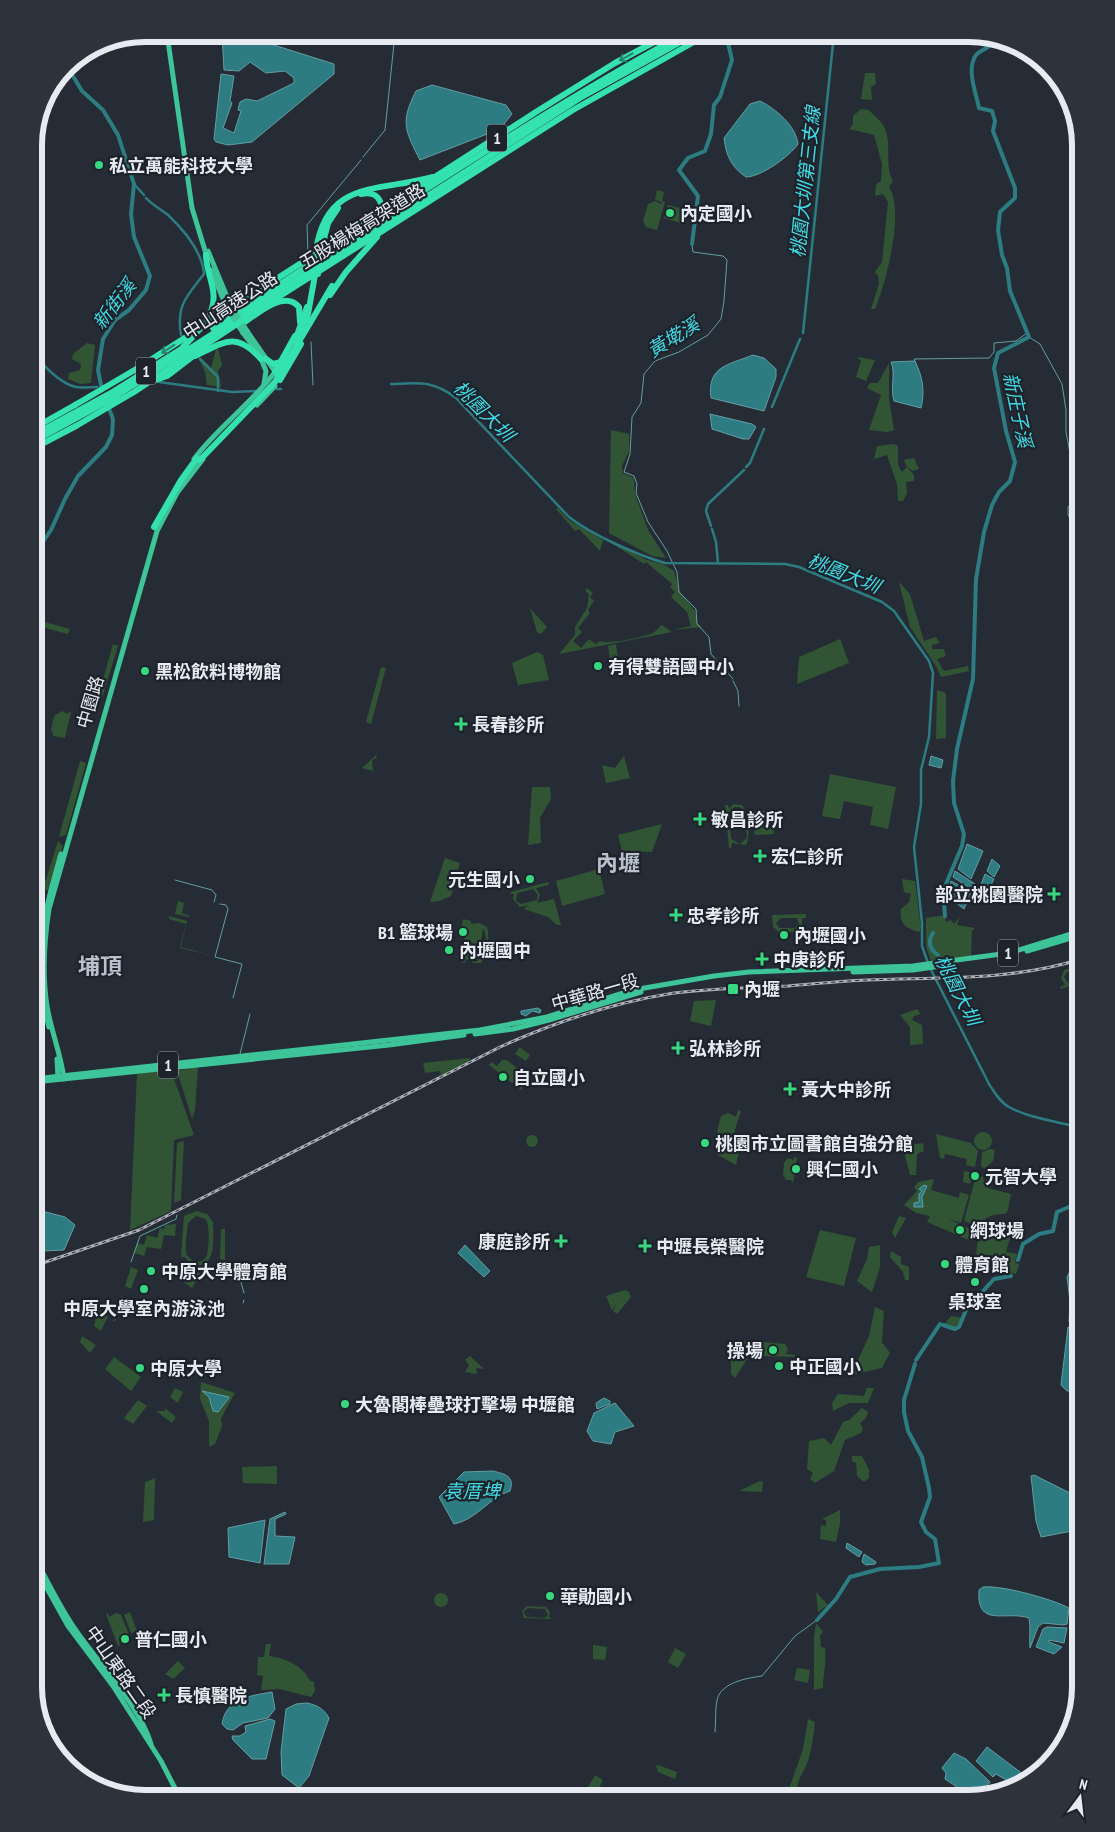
<svg xmlns="http://www.w3.org/2000/svg" width="1115" height="1832" font-family="'PT Sans Narrow','Noto Sans TC',sans-serif">
<style>
.green{fill:#315434;fill-rule:evenodd}
.water{fill:#2c7c81;stroke:#649da3}
.lines{fill:none;stroke-linecap:round;stroke-linejoin:round}
.stream{stroke:#649da3;stroke-width:1}
.canal{stroke:#2c7c81;stroke-width:2.5}
.river{stroke:#2c7c81;stroke-width:4}
.major{stroke:#3dc499;stroke-width:5}
.highway{stroke:#34e2af;stroke-width:6}
.rail-casing{stroke:#abb0b7;stroke-width:3}
.rail{stroke:#1d222b;stroke-width:1;stroke-dasharray:4;stroke-linecap:butt}
.major-bridge{stroke:#3dc499;stroke-width:5}
.highway-bridge{stroke:#34e2af;stroke-width:6}
.oneway{stroke:#28826d}
.poi-dot{fill:#38d880;stroke:#1d222b;stroke-width:2}
.labels{text-anchor:middle;dominant-baseline:central;stroke-width:4.5;stroke-linejoin:round;paint-order:stroke}
.shield{fill:#1d222b;stroke:#aaafb6;stroke-width:1}
.shield-label{font-size:16px;font-weight:bold;fill:#e7ebf1}
.poi-label{font-size:18px;font-weight:bold;fill:#e7ebf1;stroke:#1d222b;text-anchor:start}
.street-label{font-size:18px;fill:#e7ebf1;stroke:#1d222b}
.water-label{font-size:19px;font-style:italic;fill:#3fdbe4;stroke:#1d222b}
.district-label{font-size:22px;font-weight:bold;fill:#b9c1cc;stroke:#1d222b}
.rim{fill:none;stroke:#e7ebf1;stroke-width:6}
</style>
<rect width="100%" height="100%" fill="#262c35"/>
<g class="green">
<polygon points="771,34 826,34 817,39"/>
<polygon points="865,73 875,73 876,84 871,87 872,100 861,99"/>
<path d="M 861,109 L 869,110 C 874,116 883,122 885,129 C 892,145 884,166 893,181 L 889,187 C 905,211 886,283 875,309 L 871,309 L 879,284 L 878,276 L 875,272 L 882,262 L 888,202 L 883,194 L 875,196 L 876,184 L 881,181 L 882,164 L 874,135 L 849,129 L 853,124 L 853,116 Z"/>
<polygon points="657,190 664,192 662,201 665,202 657,230 646,227 643,221 648,204 655,201 661,204 662,202 655,200"/>
<polygon points="668,205 684,209 680,223 664,218"/>
<polygon points="87,343 95,345 91,383 80,384 68,379 69,373 80,370 81,364 72,359 73,354"/>
<polygon points="218,348 222,365 218,371 221,387 207,385 205,372 198,357 199,356 211,368 216,349"/>
<polygon points="857,357 875,360 866,381 856,377 861,361"/>
<polygon points="889,363 889,399 894,430 887,432 869,430 881,395 867,388 870,383 878,383"/>
<polygon points="611,430 629,434 629,451 622,466 623,473 634,478 635,494 648,530 666,558 652,556 609,533"/>
<polygon points="894,444 898,446 898,465 902,472 907,467 904,460 914,458 919,469 913,471 907,467 914,475 914,481 906,482 907,493 903,501 898,501 897,484 887,455 874,459 877,446"/>
<polygon points="558,508 569,520 603,540 600,551 579,529 575,531 556,509"/>
<polygon points="607,540 647,560 663,564 674,571 680,592 695,611 697,623 702,627 673,630 691,626 687,612 671,597 675,592 670,587 672,584 646,562 644,564"/>
<polygon points="899,582 910,594 924,641 936,637 940,643 932,645 932,649 944,649 946,656 937,659 944,671 968,666 969,671 941,677 936,666 910,627"/>
<path d="M 587,588 L 593,593 L 590,597 L 594,601 L 588,610 L 590,613 L 578,628 L 582,632 L 573,641 L 581,648 L 589,639 L 596,644 L 600,641 C 608,645 643,637 653,633 C 656,631 659,627 662,625 L 672,632 L 559,654 L 575,635 L 575,627 L 587,608 L 589,594 L 585,591 Z"/>
<polygon points="530,608 547,627 541,634 537,632"/>
<polygon points="34,619 70,629 68,634 34,625"/>
<polygon points="840,639 849,663 797,684 799,657"/>
<polygon points="113,644 118,646 102,698 98,697"/>
<polygon points="616,644 619,667 611,668 608,646"/>
<polygon points="537,652 543,655 549,680 518,685 512,663"/>
<polygon points="381,667 386,668 371,724 366,722"/>
<polygon points="937,690 946,693 946,738 936,739"/>
<polygon points="62,711 68,714 69,712 71,712 65,738 54,736 51,730 54,716"/>
<polygon points="376,755 377,758 372,760 373,771 362,768"/>
<polygon points="624,756 630,778 606,783 602,765 615,768"/>
<polygon points="80,761 86,763 66,835 59,837"/>
<polygon points="830,774 896,787 888,829 870,825 873,807 844,801 840,819 822,816"/>
<polygon points="532,787 550,787 551,799 540,818 541,843 528,845"/>
<path d="M 733,804 L 742,805 C 749,812 751,836 746,845 L 732,843 L 731,848 L 729,848 L 725,805 L 728,805 L 729,809 ZM 734,807 L 740,807 L 744,812 L 747,838 L 740,844 L 731,839 L 729,813 Z"/>
<polygon points="773,809 774,834 755,835 751,813"/>
<polygon points="662,824 652,852 622,851 618,835"/>
<polygon points="58,841 63,846 50,891 43,889"/>
<polygon points="445,858 460,863 451,896 439,901 430,902"/>
<polygon points="599,869 605,894 562,906 556,881"/>
<path d="M 902,879 L 915,881 L 921,928 L 919,932 C 905,928 899,924 901,909 L 909,902 L 911,894 L 904,892 Z"/>
<path d="M 548,882 L 549,885 L 536,888 L 540,895 L 537,903 L 554,899 L 561,925 L 557,925 L 548,917 L 524,909 L 528,905 L 520,907 L 513,899 L 514,894 L 511,894 L 511,892 ZM 533,889 L 538,895 L 537,900 L 521,904 L 516,901 L 517,893 Z"/>
<polygon points="178,901 184,903 182,913 190,916 189,917 175,914"/>
<path d="M 806,914 L 806,918 L 802,918 L 802,928 L 798,932 L 779,932 L 773,927 L 772,915 ZM 781,918 L 797,918 L 799,925 L 795,928 L 779,928 L 776,923 Z"/>
<polygon points="945,915 946,922 951,920 954,924 960,917 957,925 975,928 972,931 971,956 931,961 926,947 926,918"/>
<polygon points="169,916 187,921 181,947 214,956 180,948 186,924 169,919"/>
<path d="M 463,919 L 471,921 L 471,924 L 479,923 L 487,927 C 490,936 488,956 481,963 L 474,963 L 466,959 L 465,963 L 462,962 L 465,937 L 460,936 ZM 483,928 C 489,937 485,958 475,962 L 469,959 L 478,960 Z"/>
<polygon points="1081,965 1081,968 1067,972 1064,977 1068,983 1081,980 1081,982 1061,989 1060,987 1065,985 1061,978 1064,970"/>
<polygon points="716,1000 711,1026 690,1021 694,1001"/>
<polygon points="917,1009 921,1014 914,1016 912,1020 922,1025 923,1044 910,1045 910,1027 900,1015"/>
<polygon points="520,1047 530,1055 526,1061 515,1054"/>
<polygon points="470,1058 469,1061 441,1075 440,1071 425,1073 423,1063"/>
<polygon points="502,1060 507,1060 523,1073 522,1081 518,1083 523,1087 521,1090 489,1065 491,1062 497,1066"/>
<polygon points="198,1067 195,1110 192,1119 177,1071"/>
<polygon points="171,1070 194,1135 174,1140 171,1211 130,1230 137,1073"/>
<polygon points="738,1110 741,1111 731,1142 729,1139 724,1141 740,1148 736,1165 716,1154 720,1139 722,1140 717,1132 721,1116 728,1113 736,1117"/>
<circle cx="983" cy="1141" r="9"/>
<polygon points="936,1134 971,1143 978,1151 975,1167 966,1165 967,1159 945,1154 944,1159 940,1158"/>
<circle cx="532" cy="1141" r="6"/>
<polygon points="906,1136 912,1145 923,1143 924,1151 917,1154 916,1175 910,1175 905,1156"/>
<polygon points="184,1141 181,1200 174,1203 177,1143"/>
<polygon points="990,1149 995,1150 993,1161 985,1168 981,1167 982,1152"/>
<polygon points="794,1157 797,1158 793,1183 791,1180 786,1180 783,1175 784,1163 788,1158 794,1160"/>
<polygon points="964,1171 973,1173 970,1184 963,1182"/>
<path d="M 976,1175 L 982,1176 L 988,1188 L 1011,1194 L 1008,1210 L 1005,1214 C 993,1214 986,1216 978,1226 L 964,1221 Z"/>
<polygon points="934,1179 931,1190 959,1198 960,1192 969,1195 961,1223 948,1219 975,1231 971,1241 927,1222 930,1216 916,1213 904,1205 917,1191 914,1187 918,1182"/>
<path d="M 197,1211 L 207,1214 L 213,1222 C 213,1235 217,1265 198,1266 C 192,1266 188,1262 185,1257 L 181,1257 L 184,1216 ZM 196,1216 L 206,1219 C 210,1227 209,1246 207,1255 C 203,1266 188,1262 186,1252 C 185,1243 187,1232 188,1223 Z"/>
<polygon points="899,1216 906,1218 895,1238 892,1232"/>
<path d="M 992,1220 L 1000,1220 L 1009,1227 L 1013,1228 L 1006,1252 L 1017,1254 L 1015,1262 L 1019,1265 L 1016,1274 L 997,1271 L 985,1272 C 969,1264 978,1226 992,1220 Z"/>
<polygon points="176,1224 175,1236 164,1235 161,1249 147,1247 144,1256 134,1253 137,1243 144,1245 147,1235 157,1238 160,1228 164,1229 165,1225"/>
<polygon points="221,1229 225,1229 225,1260 220,1259"/>
<polygon points="820,1230 856,1238 844,1286 806,1277"/>
<polygon points="880,1245 880,1267 872,1292 857,1281 867,1259 869,1247"/>
<polygon points="891,1251 901,1257 901,1264 909,1267 909,1280 905,1280 903,1272 890,1257"/>
<polygon points="131,1267 138,1270 131,1289 125,1286"/>
<polygon points="193,1271 201,1274 192,1288 184,1282 185,1278 189,1278"/>
<polygon points="625,1290 629,1292 631,1297 617,1314 613,1311 617,1303 612,1310 606,1296"/>
<polygon points="122,1295 122,1301 139,1306 137,1312 119,1310 115,1321 113,1321"/>
<polygon points="875,1307 884,1311 882,1342 890,1353 882,1368 851,1375 869,1336"/>
<polygon points="98,1310 108,1316 101,1331 94,1326"/>
<polygon points="951,1316 963,1318 958,1327 943,1326"/>
<polygon points="82,1336 96,1345 90,1353 80,1342"/>
<polygon points="749,1341 749,1356 735,1378 731,1374 731,1342"/>
<polygon points="764,1342 785,1344 788,1349 786,1354 795,1355 795,1357 759,1356 760,1345"/>
<polygon points="470,1356 484,1369 476,1368 477,1374 465,1372 469,1365 465,1360"/>
<polygon points="114,1357 141,1377 131,1391 105,1369"/>
<polygon points="201,1382 235,1393 224,1413 221,1419 222,1426 215,1444 209,1447 209,1421 200,1399"/>
<polygon points="175,1388 183,1392 178,1403 170,1397"/>
<polygon points="867,1388 874,1388 868,1403 849,1403 833,1411 832,1403 838,1394 864,1396"/>
<polygon points="138,1400 147,1406 133,1424 124,1418"/>
<polygon points="165,1408 176,1417 172,1423 156,1411 165,1411"/>
<polygon points="862,1408 868,1412 866,1418 860,1423 863,1429 861,1433 845,1440 834,1471 815,1483 810,1479 813,1473 807,1469 809,1441 824,1438 831,1445 843,1422 849,1420"/>
<polygon points="852,1456 862,1456 869,1470 869,1478 864,1482 857,1476 856,1463 852,1461"/>
<polygon points="277,1466 277,1484 243,1483 242,1467"/>
<polygon points="155,1478 154,1520 143,1522 145,1482"/>
<polygon points="760,1481 763,1482 762,1492 739,1491"/>
<polygon points="840,1510 840,1523 836,1542 820,1539 821,1525 826,1526 826,1520 822,1519"/>
<polygon points="816,1592 828,1605 818,1612"/>
<circle cx="441" cy="1600" r="7"/>
<path d="M 527,1606 L 546,1607 L 550,1612 L 549,1617 L 552,1619 L 524,1618 L 522,1611 ZM 528,1608 L 545,1609 L 548,1615 L 545,1618 L 527,1617 L 523,1612 Z"/>
<polygon points="130,1612 137,1631 131,1633 124,1615"/>
<polygon points="108,1613 109,1617 116,1613 121,1615 128,1632 127,1638 119,1641 120,1645 118,1646 106,1614"/>
<path d="M 816,1623 L 823,1632 L 820,1636 L 821,1647 L 825,1648 C 827,1661 823,1674 823,1688 L 814,1690 L 814,1637 Z"/>
<path d="M 266,1644 L 271,1644 L 269,1656 C 284,1658 296,1663 306,1674 C 309,1679 308,1680 314,1682 L 315,1691 L 311,1697 L 279,1689 L 261,1690 L 263,1676 L 257,1675 L 258,1657 L 264,1657 Z"/>
<polygon points="593,1645 607,1647 605,1660 593,1659"/>
<polygon points="675,1648 686,1654 678,1668 668,1662"/>
<polygon points="178,1661 185,1668 173,1679 165,1674"/>
<polygon points="797,1668 810,1670 808,1683 794,1680"/>
<path d="M 808,1719 L 815,1722 C 813,1737 812,1752 806,1766 C 801,1776 797,1781 797,1792 L 791,1792 L 790,1786 L 803,1749 Z"/>
<polygon points="658,1765 677,1772 675,1779 658,1772 656,1766"/>
<polygon points="595,1775 603,1780 595,1796 587,1789"/>
</g>
<g class="water">
<polygon points="222,34 239,34 334,64 334,74 252,142 228,145 216,142 214,139 221,74 234,76 230,101 232,103 223,128 234,133 241,111 238,110 240,102 246,99 257,101 294,83 294,78 285,71 266,73 250,62 239,71 224,70"/>
<path d="M 432,85 L 506,105 L 512,114 L 500,129 L 420,160 C 405,131 400,122 416,91 Z"/>
<path d="M 760,101 C 776,109 796,126 798,144 C 790,156 761,177 746,177 C 731,167 726,155 724,138 L 750,104 Z"/>
<path d="M 753,355 L 764,358 L 776,369 L 776,377 L 764,411 L 711,398 C 707,366 728,365 753,355 Z"/>
<path d="M 915,361 C 923,378 925,391 921,408 L 894,401 C 890,388 896,374 891,362 Z"/>
<polygon points="710,414 752,424 756,427 749,439 743,439 712,429"/>
<polygon points="931,756 943,760 941,768 929,765"/>
<polygon points="967,844 983,851 971,879 958,869"/>
<polygon points="992,859 1000,866 994,877 987,871"/>
<polygon points="955,871 975,884 973,890 953,877"/>
<polygon points="985,874 994,879 988,891 980,887"/>
<polygon points="951,881 969,891 971,894 968,900 951,889 949,886"/>
<polygon points="948,888 967,902 964,909 948,897"/>
<polygon points="538,1008 541,1010 540,1013 532,1011 526,1016 521,1014 521,1011"/>
<polygon points="924,1185 927,1186 922,1197 923,1207 914,1207 914,1203 919,1202 919,1194 922,1191 919,1189"/>
<polygon points="42,1211 65,1217 75,1225 64,1250 42,1251 44,1238 42,1231 38,1232 36,1240 34,1240 35,1224 39,1220"/>
<polygon points="465,1245 490,1271 484,1277 458,1253"/>
<polygon points="1081,1268 1081,1325 1069,1322 1070,1301 1067,1277 1070,1271"/>
<polygon points="1068,1327 1081,1329 1081,1386 1078,1391 1067,1391 1061,1385"/>
<polygon points="202,1391 229,1397 228,1399 218,1412 213,1411 209,1397"/>
<polygon points="604,1398 610,1401 610,1404 597,1409 596,1403"/>
<polygon points="615,1403 634,1426 615,1432 611,1444 593,1441 587,1431 594,1413"/>
<path d="M 493,1471 C 505,1474 515,1476 510,1491 C 490,1497 476,1520 454,1524 L 439,1497 L 464,1472 Z"/>
<polygon points="1034,1475 1070,1493 1077,1506 1071,1520 1072,1531 1041,1537 1036,1521 1031,1476"/>
<polygon points="285,1512 286,1514 275,1519 275,1536 295,1537 289,1564 264,1564 270,1519"/>
<polygon points="265,1520 260,1563 229,1557 228,1528"/>
<polygon points="847,1543 862,1552 859,1557 846,1548"/>
<polygon points="864,1554 876,1562 875,1564 866,1565 862,1562"/>
<path d="M 983,1587 C 1002,1585 1052,1599 1069,1608 L 1067,1624 L 1064,1625 L 1043,1623 L 1038,1627 L 1030,1648 C 1029,1638 1031,1629 1029,1618 C 1006,1610 976,1629 979,1590 Z"/>
<polygon points="1047,1627 1067,1628 1064,1643 1049,1640 1049,1642 1062,1647 1054,1654 1036,1647 1043,1629"/>
<path d="M 272,1692 L 275,1709 L 268,1718 L 243,1723 L 233,1730 L 227,1729 L 222,1724 C 226,1698 250,1696 272,1692 Z"/>
<path d="M 307,1703 C 317,1705 324,1709 329,1718 L 309,1776 L 299,1788 L 282,1775 L 281,1752 L 286,1709 L 296,1704 Z"/>
<polygon points="270,1719 275,1721 266,1759 252,1759 233,1740 232,1736 240,1736 246,1732 245,1726"/>
<polygon points="987,1747 1028,1778 1018,1787 996,1774 993,1777 976,1761"/>
<polygon points="954,1753 966,1759 990,1782 980,1796 969,1795 945,1779 946,1773 942,1768"/>
</g>
<g class="lines">
<g class="stream">
<polyline points="363,157 385,130 395,34"/>
<polyline points="692,244 693,252 723,256 727,260 724,301 721,319 708,335 679,352 655,361 644,374 641,403 632,417 630,454 624,472 634,476 637,484 636,493 648,522 667,551 677,572 679,592 696,609 697,624 709,637 711,654 733,679"/>
<polyline points="308,255 307,225 361,160"/>
<polyline points="1029,337 1040,344 1062,384 1066,410 1066,432 1071,458 1070,480 1078,498 1068,507 1068,514 1081,548"/>
<polyline points="311,342 313,385"/>
<polyline points="915,361 914,359 989,358 994,352 994,343 1016,341 1027,333"/>
<polyline points="1080,607 1081,603"/>
<polyline points="733,681 738,691 739,706"/>
<polyline points="175,880 212,890 216,895 214,902"/>
<polyline points="220,904 226,905 228,909 215,957 242,964 233,998"/>
<polyline points="240,1054 250,1014"/>
<polyline points="131,1262 140,1236 176,1219 177,1215"/>
<polyline points="238,1272 244,1293"/>
<polyline points="243,1303 244,1300"/>
<path d="M 715,1732 C 716,1721 715,1710 717,1700 C 721,1682 748,1678 762,1676 L 795,1636 L 817,1620"/>
<polyline points="916,1798 918,1792"/>
</g>
<g class="canal">
<polyline points="859,34 873,34"/>
<polyline points="134,184 144,195"/>
<path d="M 146,198 C 152,205 161,209 168,215 C 184,230 202,252 204,274 C 187,296 176,305 181,335"/>
<polyline points="803,333 834,34"/>
<path d="M 34,351 C 40,364 61,384 76,387 C 83,388 90,387 97,387"/>
<polyline points="200,359 218,377 218,391"/>
<polyline points="159,382 232,392 258,391"/>
<path d="M 391,384 C 419,383 433,380 456,398 L 569,517 C 592,535 637,555 665,563 L 785,564 L 799,567 L 882,602 L 894,611 L 929,661 L 933,673 L 929,737 L 921,770 L 921,804 L 914,847 L 922,923 L 922,946 L 928,963"/>
<polyline points="277,389 281,389"/>
<polyline points="772,407 800,339"/>
<polyline points="746,467 750,463 764,429"/>
<polyline points="711,526 706,511 708,504 744,470"/>
<polyline points="712,529 716,542 718,563"/>
<path d="M 930,968 L 989,1084 C 994,1092 1000,1102 1009,1107 C 1028,1118 1060,1122 1081,1128"/>
</g>
<g class="river">
<polyline points="67,66 82,91 103,110 118,135 134,184 131,214 134,237 150,276 146,290 129,310 115,320 103,339 98,370 102,390"/>
<polyline points="692,244 698,196 679,170 688,158 705,151 711,134 714,105 720,97 732,60 726,34"/>
<polyline points="34,555 51,530 65,499 78,476 106,447 112,435 113,419 108,406"/>
<path d="M 945,916 L 943,891 L 962,846 L 964,834 L 954,803 L 953,781 L 957,749 L 973,679 L 976,579 L 984,532 L 992,505 L 999,492 L 1010,481 L 1015,462 L 1006,431 L 994,368 L 998,353 L 1029,337 L 1010,291 L 1007,268 L 1002,255 L 998,230 L 1000,212 L 1015,198 L 1015,188 L 993,131 L 995,121 L 992,111 L 979,108 C 976,93 966,69 976,55 C 979,51 985,50 989,46 L 991,39"/>
<path d="M 933,933 C 927,942 930,950 938,955"/>
<polyline points="1074,1140 1081,1146"/>
<polyline points="1018,1260 1023,1244 1039,1234 1053,1231 1057,1212 1081,1202"/>
<polyline points="943,1325 955,1329 959,1327 966,1310 994,1279 1011,1276"/>
<polyline points="916,1360 940,1324"/>
<polyline points="817,1620 836,1599 850,1577 880,1569 919,1567 939,1563 935,1539 926,1532 921,1522 930,1497 929,1488 922,1457 908,1431 904,1412 904,1400 915,1364"/>
</g>
<g class="major">
<polyline points="167,34 192,208 207,257"/>
<polyline points="208,251 230,304"/>
<polyline points="211,270 226,306"/>
<polyline points="247,331 276,373"/>
<polyline points="243,333 257,351"/>
<polyline points="260,356 266,371 264,384"/>
<polyline points="257,405 275,386"/>
<path d="M 194,459 C 218,427 251,404 275,372"/>
<polyline points="1027,951 1081,935"/>
<polyline points="853,972 913,970 954,964"/>
<path d="M 49,1027 C 31,961 43,917 61,854"/>
<polyline points="475,1034 513,1029 549,1020 641,992"/>
<polyline points="57,1059 58,1078"/>
<polyline points="34,1079 480,1030 547,1017 633,990 714,976 749,972 913,966 949,961 1009,953 1081,931"/>
<path d="M 64,1079 C 61,1054 51,1031 47,1006 C 42,974 44,942 49,909 L 157,531 L 177,493 L 203,459"/>
<polyline points="34,1082 389,1045 464,1035"/>
<path d="M 34,1556 C 47,1580 59,1606 75,1629 C 97,1662 140,1706 151,1744"/>
<polyline points="34,1565 68,1626 113,1686 161,1761 180,1798"/>
</g>
<g class="highway">
<path d="M 361,194 C 373,191 380,196 382,208 L 380,215"/>
<path d="M 316,251 C 326,179 379,192 433,177"/>
<polyline points="321,251 328,223 338,208"/>
<polyline points="330,295 346,272 377,237"/>
<path d="M 239,326 C 254,317 283,288 299,307 L 300,322"/>
<path d="M 213,328 C 368,227 522,123 684,34"/>
<polyline points="300,336 308,314 315,275"/>
<path d="M 183,347 C 200,329 217,316 213,290 C 211,278 206,267 206,255"/>
<path d="M 195,356 C 224,342 236,331 261,359"/>
<polyline points="266,359 273,364 281,362"/>
<polyline points="275,372 295,336"/>
<polyline points="280,380 301,344"/>
<polyline points="153,381 167,376 197,353"/>
<polyline points="34,428 75,405"/>
<polyline points="34,435 111,393 186,346"/>
<polyline points="34,441 113,398 580,98 695,34"/>
<polyline points="34,448 76,426"/>
<polyline points="154,527 181,480 197,458"/>
</g>
<g class="rail-casing">
<path id="rail" d="M 34,1266 L 139,1230 L 500,1047 C 553,1023 616,1002 674,993 C 711,988 750,988 788,986 C 814,984 841,981 867,980 C 940,977 1011,981 1081,959"/>
</g>
<use href="#rail" class="rail"/>
<g class="major-bridge">
<polyline points="230,304 247,331"/>
<polyline points="226,306 243,333"/>
</g>
<g class="highway-bridge">
<polyline points="318,274 321,251"/>
<polyline points="313,277 316,252"/>
<polyline points="295,341 307,307"/>
<polyline points="75,405 138,368 539,110 615,63 669,34"/>
<polyline points="76,426 134,392 261,308 573,110 708,34"/>
<polyline points="200,460 275,382 332,286"/>
</g>
</g>
<defs><path id="oneway-shaft" d="M-6 0H5M1.5-3L5.5 0L1.5 3" fill="none" stroke-width="1.6" stroke-linecap="round" stroke-linejoin="round" transform="scale(1.25)"/></defs>
<g class="oneway">
<use href="#oneway-shaft" transform="translate(626 57) rotate(151)"/>
<use href="#oneway-shaft" transform="translate(168 349) rotate(147)"/>
</g>
<g class="poi-dot">
<circle cx="99" cy="165" r="5"/>
<circle cx="670" cy="213" r="5"/>
<circle cx="598" cy="666" r="5"/>
<circle cx="145" cy="671" r="5"/>
<path d="M458.5 716.5h5v5h5v5h-5v5h-5v-5h-5v-5h5z"/>
<path d="M697.5 811.5h5v5h5v5h-5v5h-5v-5h-5v-5h5z"/>
<path d="M757.5 848.5h5v5h5v5h-5v5h-5v-5h-5v-5h5z"/>
<circle cx="530" cy="879" r="5"/>
<path d="M1051.5 886.5h5v5h5v5h-5v5h-5v-5h-5v-5h5z"/>
<path d="M673.5 907.5h5v5h5v5h-5v5h-5v-5h-5v-5h5z"/>
<circle cx="463" cy="932" r="5"/>
<circle cx="784" cy="935" r="5"/>
<circle cx="449" cy="950" r="5"/>
<path d="M759.5 951.5h5v5h5v5h-5v5h-5v-5h-5v-5h5z"/>
<rect x="727" y="983" width="12" height="12" rx="2.5"/>
<path d="M675.5 1040.5h5v5h5v5h-5v5h-5v-5h-5v-5h5z"/>
<circle cx="503" cy="1077" r="5"/>
<path d="M787.5 1081.5h5v5h5v5h-5v5h-5v-5h-5v-5h5z"/>
<circle cx="705" cy="1143" r="5"/>
<circle cx="796" cy="1169" r="5"/>
<circle cx="975" cy="1176" r="5"/>
<circle cx="960" cy="1230" r="5"/>
<path d="M558.5 1233.5h5v5h5v5h-5v5h-5v-5h-5v-5h5z"/>
<path d="M642.5 1238.5h5v5h5v5h-5v5h-5v-5h-5v-5h5z"/>
<circle cx="945" cy="1264" r="5"/>
<circle cx="151" cy="1271" r="5"/>
<circle cx="975" cy="1282" r="5"/>
<circle cx="144" cy="1289" r="5"/>
<circle cx="773" cy="1350" r="5"/>
<circle cx="779" cy="1366" r="5"/>
<circle cx="140" cy="1368" r="5"/>
<circle cx="345" cy="1404" r="5"/>
<circle cx="550" cy="1596" r="5"/>
<circle cx="125" cy="1639" r="5"/>
<path d="M161.5 1687.5h5v5h5v5h-5v5h-5v-5h-5v-5h5z"/>
</g>
<g class="labels">
<g class="shield">
<rect x="487" y="124.5" width="20" height="27" rx="4"/>
<rect x="136" y="357.5" width="20" height="27" rx="4"/>
<rect x="998" y="939.5" width="20" height="27" rx="4"/>
<rect x="158" y="1051.5" width="20" height="27" rx="4"/>
</g>
<g class="shield-label">
<text x="497" y="138">1</text>
<text x="146" y="371">1</text>
<text x="1008" y="953">1</text>
<text x="168" y="1065">1</text>
</g>
<g class="poi-label">
<text x="109" y="165">私立萬能科技大學</text>
<text x="680" y="213">內定國小</text>
<text x="608" y="666">有得雙語國中小</text>
<text x="155" y="671">黑松飲料博物館</text>
<text x="472" y="724">長春診所</text>
<text x="711" y="819">敏昌診所</text>
<text x="771" y="856">宏仁診所</text>
<text x="520" y="879" text-anchor="end">元生國小</text>
<text x="1043" y="894" text-anchor="end">部立桃園醫院</text>
<text x="687" y="915">忠孝診所</text>
<text x="453" y="932" text-anchor="end">B1 籃球場</text>
<text x="794" y="935">內壢國小</text>
<text x="459" y="950">內壢國中</text>
<text x="773" y="959">中庚診所</text>
<text x="744" y="989">內壢</text>
<text x="689" y="1048">弘林診所</text>
<text x="513" y="1077">自立國小</text>
<text x="801" y="1089">黃大中診所</text>
<text x="715" y="1143">桃園市立圖書館自強分館</text>
<text x="806" y="1169">興仁國小</text>
<text x="985" y="1176">元智大學</text>
<text x="970" y="1230">網球場</text>
<text x="550" y="1241" text-anchor="end">康庭診所</text>
<text x="656" y="1246">中壢長榮醫院</text>
<text x="955" y="1264">體育館</text>
<text x="161" y="1271">中原大學體育館</text>
<text x="975" y="1301" text-anchor="middle">桌球室</text>
<text x="144" y="1308" text-anchor="middle">中原大學室內游泳池</text>
<text x="763" y="1350" text-anchor="end">操場</text>
<text x="789" y="1366">中正國小</text>
<text x="150" y="1368">中原大學</text>
<text x="355" y="1404">大魯閣棒壘球打擊場 中壢館</text>
<text x="560" y="1596">華勛國小</text>
<text x="135" y="1639">普仁國小</text>
<text x="175" y="1695">長慎醫院</text>
</g>
<g class="street-label">
<text transform="translate(362 226) rotate(-32)">五股楊梅高架道路</text>
<text transform="translate(230 305) rotate(-33)">中山高速公路</text>
<text transform="translate(90 702) rotate(-74)">中園路</text>
<text transform="translate(595 992) rotate(-16)">中華路一段</text>
<text transform="translate(121 1672) rotate(55)">中山東路二段</text>
</g>
<g class="water-label">
<text transform="translate(805 182) rotate(-84)">桃園大圳第三支線</text>
<text transform="translate(114 304) rotate(-52)">新街溪</text>
<text transform="translate(673 337) rotate(-32)">黃墘溪</text>
<text transform="translate(1018 410) rotate(78)">新庄子溪</text>
<text transform="translate(484 411) rotate(45)">桃園大圳</text>
<text transform="translate(844 573) rotate(22)">桃園大圳</text>
<text transform="translate(958 990) rotate(63)">桃園大圳</text>
<text x="472" y="1491">袁厝埤</text>
</g>
<g class="district-label">
<text x="618" y="863">內壢</text>
<text x="100" y="966">埔頂</text>
</g>
</g>
<path d="M0 0H1115V1832H0ZM145 42H969A103 103 0 0 1 1072 145V1687A103 103 0 0 1 969 1790H145A103 103 0 0 1 42 1687V145A103 103 0 0 1 145 42Z" fill="#2d323b" fill-rule="evenodd"/>
<path class="rim" d="M145 42H969A103 103 0 0 1 1072 145V1687A103 103 0 0 1 969 1790H145A103 103 0 0 1 42 1687V145A103 103 0 0 1 145 42Z"/>
<g transform="translate(1080 1797) rotate(15)" stroke="#1d222b" stroke-width="4" paint-order="stroke">
<path d="M0-4L9 19L0 12L-9 19Z" fill="#e7ebf1"/>
<text y="-8" font-size="14" font-weight="bold" text-anchor="middle" fill="#e7ebf1">N</text>
</g>
</svg>
